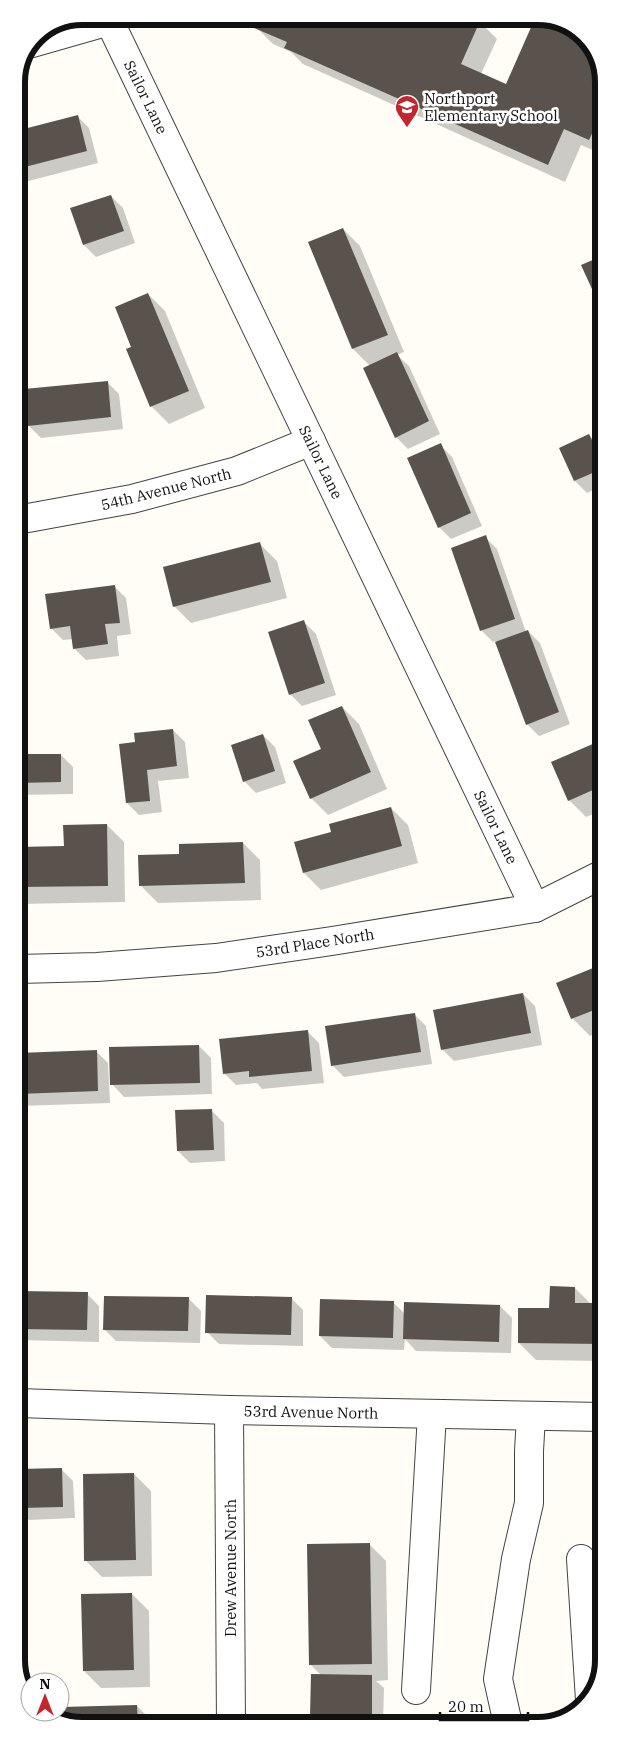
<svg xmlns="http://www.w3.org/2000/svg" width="620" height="1742" font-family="'IBM Plex Serif',serif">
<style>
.shadow{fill:#0003}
.building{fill:#5a524d}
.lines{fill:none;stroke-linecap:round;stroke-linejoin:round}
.minor-casing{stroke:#444;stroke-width:30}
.minor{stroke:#fff;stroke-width:28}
.labels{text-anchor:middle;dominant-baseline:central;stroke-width:5;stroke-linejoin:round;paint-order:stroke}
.street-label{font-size:15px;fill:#111;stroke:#fff}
.poi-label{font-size:15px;fill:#111;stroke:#fff;text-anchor:start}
.rim{fill:none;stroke:#111;stroke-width:6}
</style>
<rect width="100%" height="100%" fill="#fffdf5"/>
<g class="shadow">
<polygon points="467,16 480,22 497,39 481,74 506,86 543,16 578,30 601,65 602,154 581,145 565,182 303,64 291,52 273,44 256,27"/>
<polygon points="77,116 89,128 98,163 17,184 16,132"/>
<polygon points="111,196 123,208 135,243 96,257 84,245"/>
<polygon points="343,229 360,246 404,352 397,355 409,366 440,434 408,449 396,437 370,366 353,349 309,243"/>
<polygon points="148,294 165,311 205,408 169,424 152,407 128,350 133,348"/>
<polygon points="107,382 119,394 123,429 41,438 29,426"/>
<polygon points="17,395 21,398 27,450 17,452"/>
<polygon points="589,435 602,450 602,486 587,493 575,481 560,448"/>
<polygon points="440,445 452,457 482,526 451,539 439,527"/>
<polygon points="485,537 497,549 526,632 528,631 540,643 570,724 539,736 527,724 496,641 493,642 481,630"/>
<polygon points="260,544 277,561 287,598 191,623 174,606"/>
<polygon points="114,586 126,598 131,634 117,636 119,656 86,660 74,648 73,639 63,640 51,628"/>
<polygon points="17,609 25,617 27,654 17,654"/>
<polygon points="304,622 316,634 336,695 302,706 290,694"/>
<polygon points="342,707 359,724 387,789 328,815 311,798 322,750"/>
<polygon points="173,730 185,742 189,778 158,781 162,812 139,815 127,803 136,743"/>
<polygon points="263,735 275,747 286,783 256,793 244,781"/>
<polygon points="602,741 603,810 586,817 569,800 553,763"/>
<polygon points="17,755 61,755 73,767 73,794 17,795"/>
<polygon points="391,808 408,825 418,863 321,890 304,873"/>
<polygon points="107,825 124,842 125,902 18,904 17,848 65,848"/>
<polygon points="243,843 260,860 261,900 158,903 141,886 180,855"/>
<polygon points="603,965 603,1030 590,1036 573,1019 558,984"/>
<polygon points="523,994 535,1006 542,1045 454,1061 442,1049"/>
<polygon points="414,1014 426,1026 432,1064 344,1077 332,1065"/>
<polygon points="307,1031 319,1043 324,1083 262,1089 257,1083 236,1085 224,1073"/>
<polygon points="199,1046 211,1058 212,1094 124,1097 112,1084"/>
<polygon points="96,1051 108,1063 110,1103 19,1106 18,1104 18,1054"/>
<polygon points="212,1111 224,1123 225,1161 190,1163 178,1151"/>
<polygon points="575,1288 591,1304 603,1304 603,1361 536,1360 519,1343 551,1309"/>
<polygon points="18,1292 87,1294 99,1306 99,1342 18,1340"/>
<polygon points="291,1298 303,1310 303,1346 219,1344 207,1332"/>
<polygon points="189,1299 201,1311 200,1343 116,1341 104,1329"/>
<polygon points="393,1302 405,1314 500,1306 512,1318 511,1353 416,1351 405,1339 404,1350 332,1348 320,1336"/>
<polygon points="61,1469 73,1481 75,1518 29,1520 18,1509 18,1471"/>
<polygon points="134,1474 151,1491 152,1576 102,1577 85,1560"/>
<polygon points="369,1544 386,1561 388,1680 376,1681 384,1688 383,1724 319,1724 312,1717 321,1675 310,1664"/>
<polygon points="132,1594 149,1611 150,1687 101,1688 84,1671"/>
<polygon points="137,1706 154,1723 154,1725 77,1726"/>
</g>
<g class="building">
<polygon points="259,16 470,16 480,21 461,64 506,84 536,16 543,16 578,30 601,65 602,113 589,140 564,129 548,165 284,48 287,42 254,28"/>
<polygon points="78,115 87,151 17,169 16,131"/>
<polygon points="111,195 124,231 83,245 70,208"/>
<polygon points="343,228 388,335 352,349 308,242"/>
<polygon points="602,256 602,311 581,265"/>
<polygon points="148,293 189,391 150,407 126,349 131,347 115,307"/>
<polygon points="397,352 429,421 395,438 363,368"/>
<polygon points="108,381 111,417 28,426 24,389"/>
<polygon points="589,434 602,461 602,469 574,481 559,448"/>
<polygon points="441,443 471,513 438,528 407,458"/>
<polygon points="486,535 515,619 480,631 451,548"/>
<polygon points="260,542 271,582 173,607 163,567"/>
<polygon points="115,585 120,623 105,624 108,644 73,649 70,626 50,629 45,594"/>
<polygon points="304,620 325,683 289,695 268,632"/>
<polygon points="528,630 559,712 526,725 495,642"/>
<polygon points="342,706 371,772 310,799 293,761 321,749 308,720"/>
<polygon points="173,729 177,766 147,770 150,801 126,803 119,744 135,742 134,733"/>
<polygon points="263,734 275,771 243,782 231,745"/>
<polygon points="602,740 602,786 568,801 551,762"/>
<polygon points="17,754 61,754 61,782 17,783"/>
<polygon points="391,807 402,846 303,873 294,842 331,832 329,824"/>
<polygon points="107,824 108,886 17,887 17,847 64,846 63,825"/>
<polygon points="243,842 245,883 139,886 138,855 179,854 179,844"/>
<polygon points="603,964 603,1023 597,1009 571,1019 556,983"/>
<polygon points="523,993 531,1033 441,1050 433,1010"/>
<polygon points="415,1013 421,1052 331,1066 325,1026"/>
<polygon points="308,1030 312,1071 249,1077 249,1071 223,1074 219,1039"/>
<polygon points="199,1045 200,1083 110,1085 109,1047"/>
<polygon points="97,1050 98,1091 18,1094 18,1053"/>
<polygon points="212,1109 214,1150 177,1151 175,1110"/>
<polygon points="550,1286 575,1287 575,1303 603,1303 603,1344 518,1343 518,1308 549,1308"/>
<polygon points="18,1291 88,1292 87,1330 18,1329"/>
<polygon points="206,1295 292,1297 291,1335 205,1333"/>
<polygon points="104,1296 189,1297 188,1331 103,1330"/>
<polygon points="320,1299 394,1301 393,1338 319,1336"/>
<polygon points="404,1302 500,1305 499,1342 403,1339"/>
<polygon points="62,1468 63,1507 18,1508 18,1469"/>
<polygon points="134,1473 136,1560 84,1561 83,1474"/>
<polygon points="370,1543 372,1664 309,1665 307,1544"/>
<polygon points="132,1593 134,1670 83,1671 81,1594"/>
<polygon points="311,1674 372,1675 372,1718 310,1717"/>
<polygon points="137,1705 138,1725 77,1726 62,1720 61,1707"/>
</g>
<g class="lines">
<g class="minor-casing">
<g id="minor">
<polyline points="107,16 535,908"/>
<polyline points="32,43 109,21"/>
<polyline points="17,520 132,499 237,471 311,441"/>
<polyline points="18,969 97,967 216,958 332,941 535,908 603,874"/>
<polyline points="18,1403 229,1410 603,1417"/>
<polyline points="229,1410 231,1725"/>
<polyline points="581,1559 590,1700"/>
<polyline points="416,1690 432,1414"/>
<polyline points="508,1724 498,1679 516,1559 529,1503 529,1451 531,1416"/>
</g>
</g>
<use href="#minor" class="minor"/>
</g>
<defs>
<g id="school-pin" transform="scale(1.25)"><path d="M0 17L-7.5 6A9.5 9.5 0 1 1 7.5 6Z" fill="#c4262e" stroke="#fff"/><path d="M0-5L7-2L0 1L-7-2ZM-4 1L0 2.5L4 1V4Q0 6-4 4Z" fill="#fff"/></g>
</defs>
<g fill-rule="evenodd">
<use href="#school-pin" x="407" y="107"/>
</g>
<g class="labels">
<g class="street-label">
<text transform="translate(146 97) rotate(64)">Sailor Lane</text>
<text transform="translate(321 462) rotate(64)">Sailor Lane</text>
<text transform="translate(166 489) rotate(-14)">54th Avenue North</text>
<text transform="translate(496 827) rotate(64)">Sailor Lane</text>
<text transform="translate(315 943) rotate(-9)">53rd Place North</text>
<text transform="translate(311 1412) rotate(1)">53rd Avenue North</text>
<text transform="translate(230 1568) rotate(-90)">Drew Avenue North</text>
</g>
<g class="poi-label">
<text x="424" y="98">Northport<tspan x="424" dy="17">Elementary School</tspan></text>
</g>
</g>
<path d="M0 0H620V1742H0ZM82 25H538A57 57 0 0 1 595 82V1660A57 57 0 0 1 538 1717H82A57 57 0 0 1 25 1660V82A57 57 0 0 1 82 25Z" fill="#fff" fill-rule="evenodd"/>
<path class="rim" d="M82 25H538A57 57 0 0 1 595 82V1660A57 57 0 0 1 538 1717H82A57 57 0 0 1 25 1660V82A57 57 0 0 1 82 25Z"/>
<g transform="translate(45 1697)"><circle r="24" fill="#ffffff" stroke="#a0a0a0"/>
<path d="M0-4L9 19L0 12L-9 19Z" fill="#c4262e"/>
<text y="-8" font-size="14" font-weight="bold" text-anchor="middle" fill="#111111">N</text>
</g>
<path d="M440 1712v8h88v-8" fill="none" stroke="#111111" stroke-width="2.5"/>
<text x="448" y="1712" font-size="15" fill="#111111" stroke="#ffffff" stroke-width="4" paint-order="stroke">20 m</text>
</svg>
